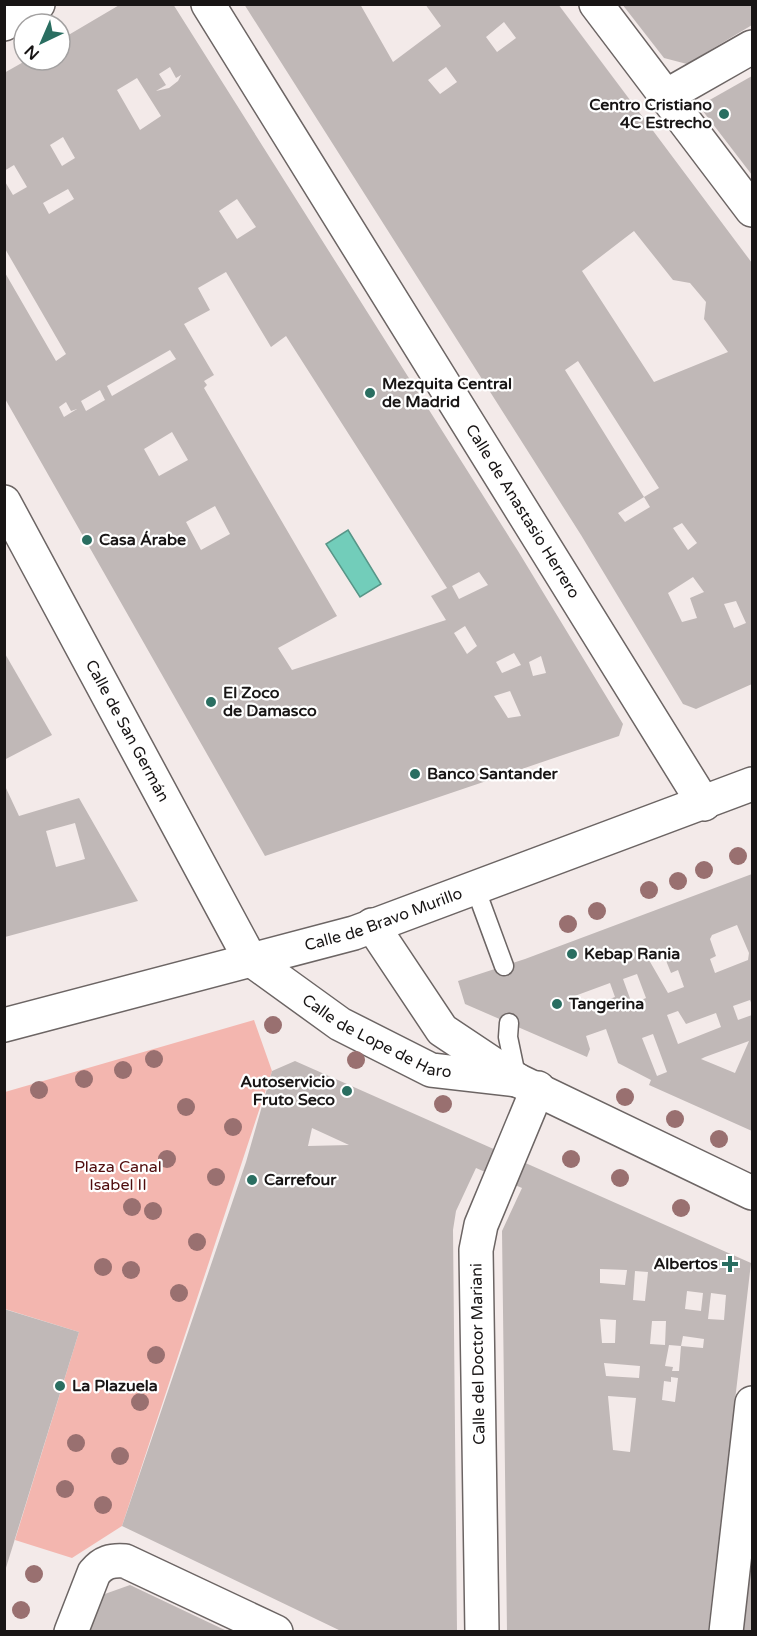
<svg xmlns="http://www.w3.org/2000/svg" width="757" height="1636" font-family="'Varela Round',sans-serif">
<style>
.green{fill:#f3b6af}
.water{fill:#72cdba;stroke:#579688;stroke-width:1.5}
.building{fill:#c0b8b7;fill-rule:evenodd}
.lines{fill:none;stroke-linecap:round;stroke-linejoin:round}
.lane-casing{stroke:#6c6564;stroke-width:21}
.street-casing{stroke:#6c6564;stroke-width:36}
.secondary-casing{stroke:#6c6564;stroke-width:36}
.lane{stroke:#fff;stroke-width:18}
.street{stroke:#fff;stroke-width:33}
.secondary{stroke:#fff;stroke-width:33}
.tree{fill:#997070}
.poi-dot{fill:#2a6e61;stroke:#fff;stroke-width:2}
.labels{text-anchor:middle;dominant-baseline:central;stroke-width:4.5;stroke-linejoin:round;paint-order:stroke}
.poi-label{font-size:16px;font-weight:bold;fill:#181515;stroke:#fff;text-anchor:start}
.street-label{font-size:16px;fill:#181515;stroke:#fff}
.park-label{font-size:16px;fill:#4f0c0d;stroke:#fff}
</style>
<rect width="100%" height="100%" fill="#f3eae9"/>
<polygon class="green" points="254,1020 272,1071 122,1526 72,1558 15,1540 79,1332 5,1309 5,1092"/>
<polygon class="water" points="348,530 381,584 360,597 326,544"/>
<g class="building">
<path d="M 121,4 L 173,4 L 518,551 L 623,724 L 619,736 L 265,856 L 4,397 L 4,271 L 56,361 L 66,354 L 4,247 L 4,180 L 13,195 L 27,187 L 14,165 L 4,171 L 4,73 L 27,60 L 60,60 L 60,40 ZM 170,67 L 176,78 L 181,75 L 178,81 L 169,88 L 156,91 L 166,85 L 159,74 ZM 137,78 L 161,116 L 140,130 L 117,90 ZM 63,137 L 75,158 L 62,166 L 50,145 ZM 68,189 L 74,199 L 49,214 L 43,203 ZM 237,199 L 256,227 L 237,239 L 219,211 ZM 226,272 L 271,347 L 286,336 L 447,588 L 431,596 L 446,620 L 292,670 L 278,648 L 337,616 L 204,388 L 207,385 L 204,381 L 214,375 L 184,324 L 210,310 L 198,288 ZM 170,350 L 176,359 L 112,396 L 107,386 ZM 100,390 L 105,400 L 86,411 L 81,401 ZM 66,402 L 71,411 L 77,409 L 64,417 L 59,407 ZM 172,432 L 188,460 L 159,476 L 144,449 ZM 215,506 L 230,534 L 201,550 L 186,522 ZM 479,572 L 488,585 L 459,599 L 452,586 ZM 465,626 L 477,646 L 467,654 L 454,633 ZM 514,653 L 521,665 L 502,673 L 496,662 ZM 541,656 L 546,673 L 533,676 L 529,662 ZM 510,691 L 521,716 L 508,718 L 494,696 Z"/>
<path d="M 244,4 L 360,4 L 393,62 L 441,26 L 425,4 L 558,4 L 642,116 L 752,263 L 752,684 L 696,709 L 683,704 L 581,535 ZM 504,22 L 516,38 L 497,52 L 486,37 ZM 446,67 L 457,82 L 440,94 L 428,80 ZM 634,231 L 673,280 L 690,283 L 706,302 L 704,319 L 728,352 L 654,382 L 582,271 ZM 578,361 L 659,488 L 644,497 L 650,507 L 625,522 L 618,513 L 644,497 L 565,370 ZM 682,523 L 697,543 L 688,550 L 673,528 ZM 693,577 L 704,592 L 690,598 L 697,618 L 682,622 L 668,593 ZM 736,601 L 746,623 L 734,628 L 724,604 Z"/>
<polygon points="622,4 752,4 752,25 687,64 664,58"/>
<polygon points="752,76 752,175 699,106"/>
<polygon points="4,652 52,735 4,760"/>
<path d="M 5,786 L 19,816 L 79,798 L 138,901 L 5,937 ZM 75,823 L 85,859 L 56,867 L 46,831 Z"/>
<path d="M 752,874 L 752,1005 L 750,1000 L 733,1006 L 738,1020 L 752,1015 L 752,1131 L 649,1085 L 651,1080 L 618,1063 L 606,1029 L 586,1036 L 590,1049 L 587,1057 L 465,1004 L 458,981 L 525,959 ZM 737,925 L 749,953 L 748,960 L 715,973 L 710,959 L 716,956 L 710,939 L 712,935 ZM 660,955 L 665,958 L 671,973 L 678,970 L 684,987 L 668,993 L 649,960 ZM 637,974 L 646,998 L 632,1004 L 623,979 ZM 610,983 L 615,997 L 577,1011 L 572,997 ZM 678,1011 L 686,1024 L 716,1013 L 721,1027 L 678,1044 L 667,1015 ZM 653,1034 L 667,1072 L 657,1076 L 642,1038 ZM 749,1041 L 735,1073 L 701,1059 L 705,1057 Z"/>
<path d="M 295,1061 L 751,1263 L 708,1632 L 507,1632 L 502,1231 L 522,1188 L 476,1168 L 456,1211 L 453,1230 L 457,1632 L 343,1632 L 122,1526 L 246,1162 L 272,1071 ZM 312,1128 L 349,1145 L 308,1146 ZM 600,1269 L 627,1270 L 625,1285 L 600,1283 ZM 635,1271 L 648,1272 L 645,1301 L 633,1300 ZM 687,1291 L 703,1293 L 701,1311 L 685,1309 ZM 711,1293 L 726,1295 L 724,1320 L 708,1319 ZM 600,1319 L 616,1320 L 615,1343 L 602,1343 ZM 652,1321 L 666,1321 L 665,1345 L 650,1344 ZM 683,1336 L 704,1339 L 703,1348 L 681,1346 L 679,1371 L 672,1371 L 673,1367 L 665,1366 L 669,1345 L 681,1346 ZM 604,1363 L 640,1366 L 639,1378 L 606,1376 ZM 671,1377 L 678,1378 L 675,1402 L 662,1400 L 664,1381 L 671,1382 ZM 608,1396 L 636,1398 L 630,1452 L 613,1450 Z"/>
<polygon points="4,1309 79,1332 5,1571 4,1571"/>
<polygon points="751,1559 752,1632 742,1632"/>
<polygon points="130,1585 229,1632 90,1632 102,1595"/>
</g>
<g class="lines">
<g class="lane-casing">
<g id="lane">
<polyline points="476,890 504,966"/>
<polyline points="509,1023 508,1037 517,1080"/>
</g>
</g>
<g class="street-casing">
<g id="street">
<path id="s1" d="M 208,4 L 704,804"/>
<polyline points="596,4 752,210"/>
<polyline points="4,24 38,4"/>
<polyline points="666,96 752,47"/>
<path d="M 71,1632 L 94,1573 C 103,1562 111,1560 125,1561 L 276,1632"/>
<polyline points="482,1632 476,1250 481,1225 538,1088"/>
<polyline points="726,1632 752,1403"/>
</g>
</g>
<g class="secondary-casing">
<g id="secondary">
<path id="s2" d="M 4,502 L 250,959 L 340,1024 L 431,1070 L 517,1080"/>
<polyline points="372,925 442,1030 517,1080 752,1193"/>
<path id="s3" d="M 4,1025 L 354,933 L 752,784"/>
</g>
</g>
<use href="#lane" class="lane"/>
<use href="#street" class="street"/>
<use href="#secondary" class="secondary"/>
</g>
<g class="tree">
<circle cx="738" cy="856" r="9"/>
<circle cx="704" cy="870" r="9"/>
<circle cx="678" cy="881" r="9"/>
<circle cx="649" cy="890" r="9"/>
<circle cx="597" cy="911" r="9"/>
<circle cx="568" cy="924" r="9"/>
<circle cx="273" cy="1025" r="9"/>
<circle cx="154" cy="1059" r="9"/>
<circle cx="356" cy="1060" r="9"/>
<circle cx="123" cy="1070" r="9"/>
<circle cx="84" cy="1079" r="9"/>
<circle cx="39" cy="1090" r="9"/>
<circle cx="625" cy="1097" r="9"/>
<circle cx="443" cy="1104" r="9"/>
<circle cx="186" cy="1107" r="9"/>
<circle cx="675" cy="1119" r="9"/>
<circle cx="233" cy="1127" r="9"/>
<circle cx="719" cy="1139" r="9"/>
<circle cx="167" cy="1159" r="9"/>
<circle cx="571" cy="1159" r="9"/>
<circle cx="216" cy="1177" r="9"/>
<circle cx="620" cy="1178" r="9"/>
<circle cx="132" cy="1207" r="9"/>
<circle cx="681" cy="1208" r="9"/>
<circle cx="153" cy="1211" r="9"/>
<circle cx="197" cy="1242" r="9"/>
<circle cx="103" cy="1267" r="9"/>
<circle cx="131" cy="1270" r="9"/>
<circle cx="179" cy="1293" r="9"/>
<circle cx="156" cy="1355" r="9"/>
<circle cx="140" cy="1402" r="9"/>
<circle cx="76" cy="1443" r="9"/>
<circle cx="120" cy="1456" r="9"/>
<circle cx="65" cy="1489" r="9"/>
<circle cx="103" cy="1505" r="9"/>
<circle cx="34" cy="1574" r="9"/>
<circle cx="21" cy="1610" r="9"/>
</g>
<g class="poi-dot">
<circle cx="724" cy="114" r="6"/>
<circle cx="370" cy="393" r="6"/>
<circle cx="87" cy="540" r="6"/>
<circle cx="211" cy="702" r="6"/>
<circle cx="415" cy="774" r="6"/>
<circle cx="572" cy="954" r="6"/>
<circle cx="557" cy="1004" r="6"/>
<circle cx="347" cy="1091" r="6"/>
<circle cx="252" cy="1180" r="6"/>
<path d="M727 1255h6v6h6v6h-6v6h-6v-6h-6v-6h6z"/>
<circle cx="60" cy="1386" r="6"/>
</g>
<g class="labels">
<g class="poi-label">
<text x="712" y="105" text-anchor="end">Centro Cristiano<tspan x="712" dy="18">4C Estrecho</tspan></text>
<text x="382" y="384">Mezquita Central<tspan x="382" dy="18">de Madrid</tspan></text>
<text x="99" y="540">Casa Árabe</text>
<text x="223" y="693">El Zoco<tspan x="223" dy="18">de Damasco</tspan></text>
<text x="427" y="774">Banco Santander</text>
<text x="584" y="954">Kebap Rania</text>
<text x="569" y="1004">Tangerina</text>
<text x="335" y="1082" text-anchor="end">Autoservicio<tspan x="335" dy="18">Fruto Seco</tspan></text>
<text x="264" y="1180">Carrefour</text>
<text x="718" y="1264" text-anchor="end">Albertos</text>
<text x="72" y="1386">La Plazuela</text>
</g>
<g class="street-label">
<text stroke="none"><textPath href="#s1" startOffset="597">Calle de Anastasio Herrero</textPath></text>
<text stroke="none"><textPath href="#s2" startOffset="260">Calle de San Germán</textPath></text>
<text stroke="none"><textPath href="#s3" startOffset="394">Calle de Bravo Murillo</textPath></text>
<text stroke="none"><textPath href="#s2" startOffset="669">Calle de Lope de Haro</textPath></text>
<text transform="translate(478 1354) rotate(-91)">Calle del Doctor Mariani</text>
</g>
<g class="park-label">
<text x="118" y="1167">Plaza Canal<tspan x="118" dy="18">Isabel II</tspan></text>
</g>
</g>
<rect width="757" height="1636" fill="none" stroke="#181515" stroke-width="12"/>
<g transform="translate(42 42) rotate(224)"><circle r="28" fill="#ffffff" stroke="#a3a1a1" stroke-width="1.5"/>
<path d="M0-4.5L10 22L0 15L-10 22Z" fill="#2a6e61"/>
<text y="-9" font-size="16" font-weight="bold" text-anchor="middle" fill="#181515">N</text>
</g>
</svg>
